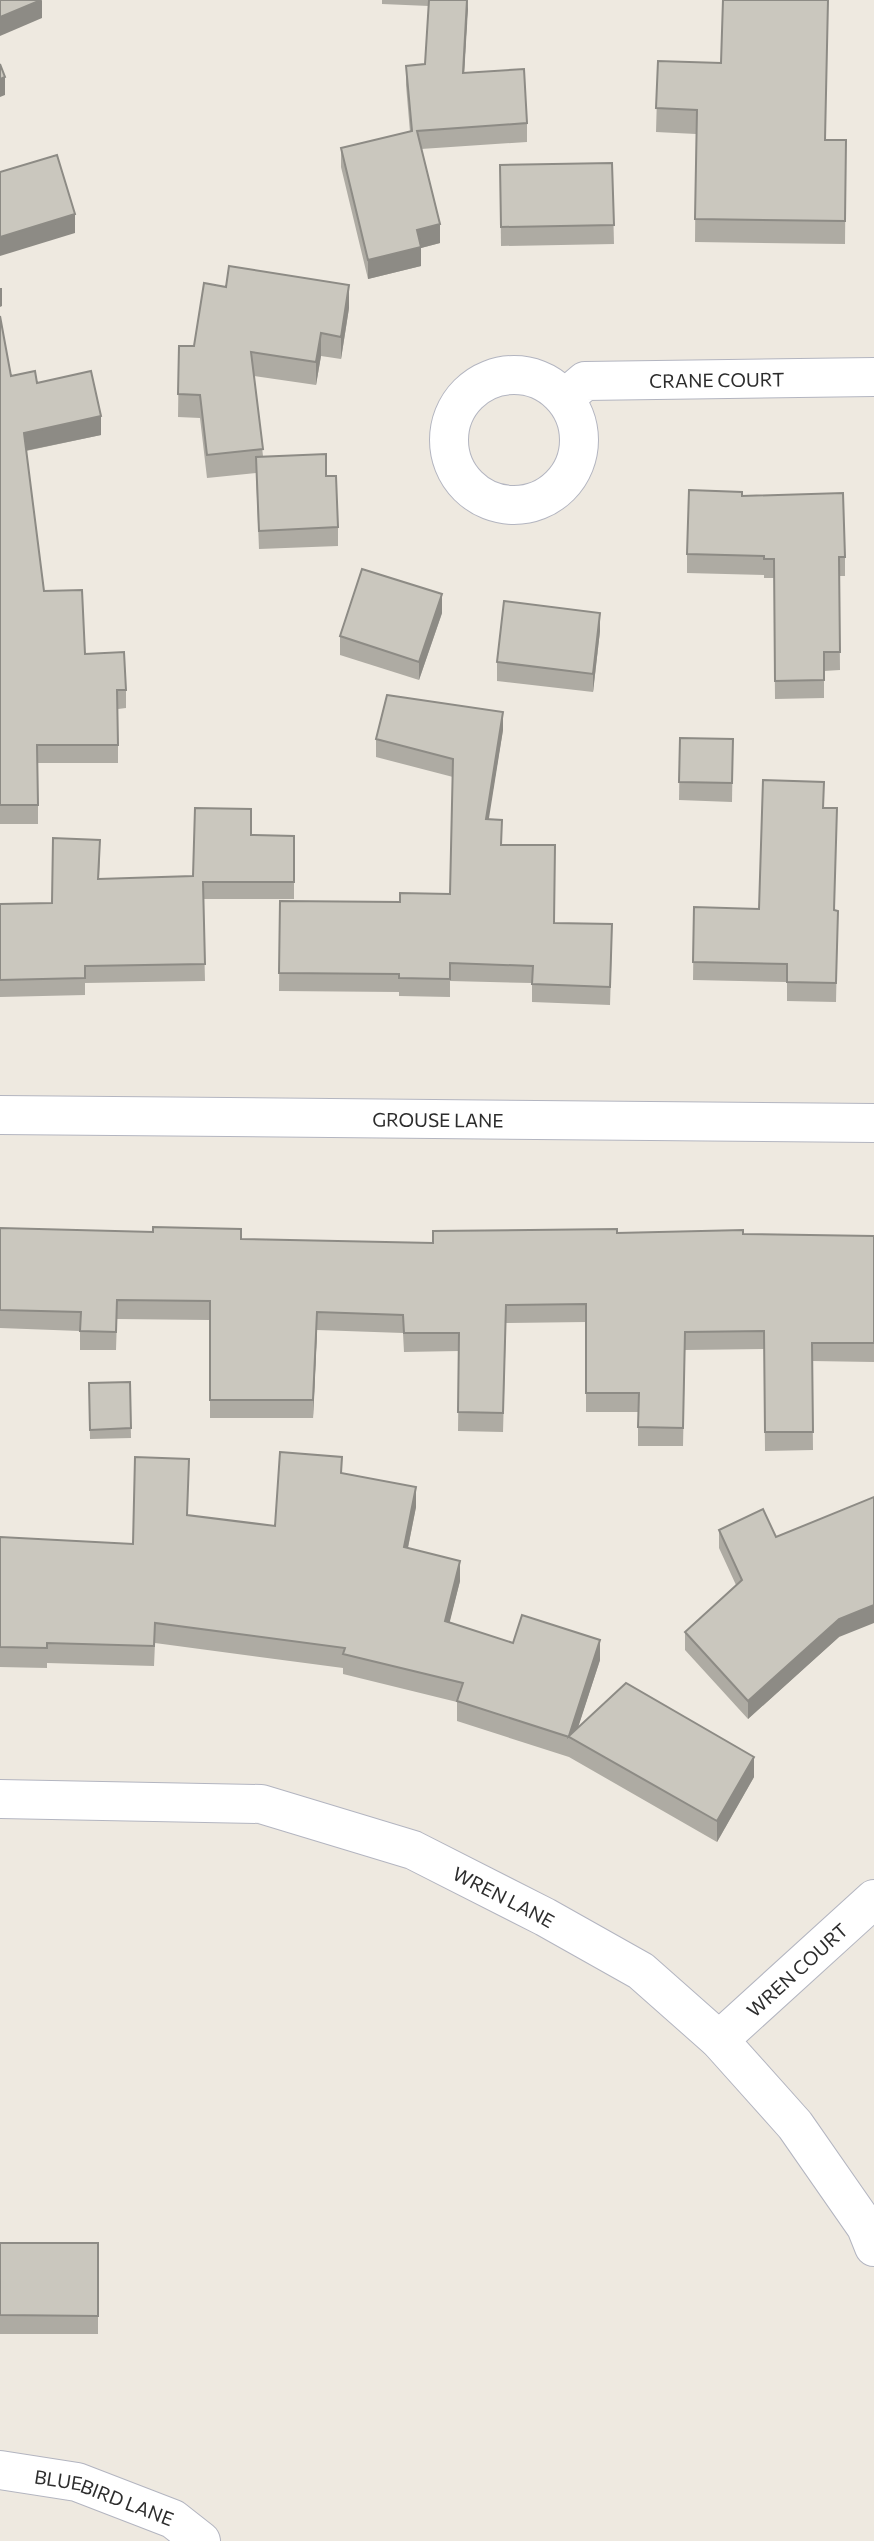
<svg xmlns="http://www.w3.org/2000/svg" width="874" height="2541" font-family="Commissioner,sans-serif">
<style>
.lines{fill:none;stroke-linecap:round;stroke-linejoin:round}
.minor-casing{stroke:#b3b5c0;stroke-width:40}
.minor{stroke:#fff;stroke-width:38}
.wall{fill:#aeaba3}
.shaded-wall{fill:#8d8b85}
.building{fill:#cac7be;stroke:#8d8b85;stroke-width:2}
.labels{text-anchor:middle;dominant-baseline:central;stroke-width:5;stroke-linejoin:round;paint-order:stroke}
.street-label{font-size:19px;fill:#2d2d2d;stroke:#fff}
</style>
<rect width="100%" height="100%" fill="#eee9e0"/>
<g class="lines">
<g class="minor-casing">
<g id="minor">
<circle cx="514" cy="440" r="65"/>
<path id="s1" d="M 565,398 L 585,381 L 874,377"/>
<path id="s2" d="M 0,1115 L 874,1123"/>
<path id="s3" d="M 0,1799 L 261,1804 L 413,1850 L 545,1917 L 641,1971 L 719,2040 L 795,2125 L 866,2227 L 874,2247"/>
<path id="s4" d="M 719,2040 L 874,1899"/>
<path id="s5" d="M 0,2470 L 77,2482 L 173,2519 L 201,2541"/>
</g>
</g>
<use href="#minor" class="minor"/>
</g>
<g class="wall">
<polygon points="382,0 468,0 464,73 527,123 527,142 421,149 440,243 421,248 421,266 368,279 341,167 341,148 410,132 406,85 406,66 425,64 429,6 382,4"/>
<polygon points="658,61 826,140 846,140 845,244 695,242 696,134 656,132"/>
<polygon points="612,163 614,244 501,246 500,165"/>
<polygon points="349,308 341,359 321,356 316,385 254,376 263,456 326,476 338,527 338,546 259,549 256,473 207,478 200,418 178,417 179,346 194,346"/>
<polygon points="0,316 11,376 37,383 101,435 26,451 44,591 85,654 126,690 126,708 118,709 118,763 38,763 38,824 0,824"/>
<polygon points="742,496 845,557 845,576 839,576 840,670 824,671 824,698 775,699 774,578 764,578 764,575 687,573 687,554"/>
<polygon points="442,613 419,680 340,655 340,636"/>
<polygon points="600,631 593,692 497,681 497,662"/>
<polygon points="503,730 488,819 502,845 554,923 612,942 610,1005 532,1002 532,983 450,981 450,997 399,996 399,992 279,991 280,901 400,902 450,894 453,777 376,757 376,739"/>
<polygon points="680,738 733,739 732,802 679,800"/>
<polygon points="823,808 835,910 838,911 836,1002 787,1001 787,982 693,980 694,907 759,909"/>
<polygon points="251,835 294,836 294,899 203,899 205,981 85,983 85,995 0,997 0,904 52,903 100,858 99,879 193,876"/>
<polygon points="0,1228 241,1239 433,1243 617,1233 874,1236 874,1362 812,1361 813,1450 765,1451 764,1349 685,1350 683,1446 638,1446 638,1412 586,1412 586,1322 506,1323 503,1432 458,1431 459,1351 404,1352 403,1333 317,1330 313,1418 210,1418 210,1320 117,1319 116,1350 80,1350 80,1331 0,1328"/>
<polygon points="130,1382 131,1438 90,1439 89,1383"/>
<polygon points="342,1473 416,1507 408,1548 460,1581 449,1623 513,1643 600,1660 578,1727 754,1777 717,1842 569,1757 457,1721 457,1702 343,1674 343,1668 155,1643 154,1666 47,1663 47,1668 0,1667 0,1537 133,1544 188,1515 275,1526"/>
<polygon points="719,1530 776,1537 839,1637 748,1719 685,1650 685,1632 736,1585 719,1548"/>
<rect x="0" y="2243" width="98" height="91"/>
</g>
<g class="shaded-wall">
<polygon points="42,0 42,18 0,36 0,17"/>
<polygon points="467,0 468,9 463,92 463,73"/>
<polygon points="5,77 5,95 0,97 0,79"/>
<polygon points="75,214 75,233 0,256 0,237"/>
<polygon points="440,224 440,243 421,248 421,266 368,279 368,260 417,230"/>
<polygon points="349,285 349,308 341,359 341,337"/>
<polygon points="0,288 2,288 2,306 0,307"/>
<polygon points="321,333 321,356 316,385 316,362"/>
<polygon points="101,416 101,435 24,451 24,433"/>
<polygon points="442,594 442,613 419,680 419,662"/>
<polygon points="600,613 600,631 593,692 593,674"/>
<polygon points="503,712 503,730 486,837 486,819"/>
<polygon points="317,1312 317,1330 313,1418 313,1400"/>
<polygon points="416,1487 416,1507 404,1567 404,1547"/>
<polygon points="460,1561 460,1581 445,1641 445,1621"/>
<polygon points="874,1605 874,1623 839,1637 748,1719 748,1701 839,1619"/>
<polygon points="600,1640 600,1660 574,1740 569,1736"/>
<polygon points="754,1757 754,1777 717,1842 717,1821"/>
</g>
<g class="building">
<polygon points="0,0 41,0 0,17"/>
<polygon points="429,0 467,0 463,73 524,69 527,123 417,131 440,224 417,230 421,247 368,260 341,148 412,131 406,66 425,64"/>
<polygon points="723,0 828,0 825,140 846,140 845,221 695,219 697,110 656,108 658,61 721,63"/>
<polygon points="0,64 5,77 0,79"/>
<polygon points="57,155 75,214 0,237 0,172"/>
<polygon points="612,163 614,225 501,227 500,165"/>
<polygon points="229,266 349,285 341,337 321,333 316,362 251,352 263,449 207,455 200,395 178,394 179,346 194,346 204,283 226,287"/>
<polygon points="0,316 11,376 35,371 37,383 91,371 101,416 24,433 44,591 82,590 85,654 124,652 126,690 117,690 118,745 37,745 38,805 0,805"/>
<polygon points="326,454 326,476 336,476 338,527 259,531 256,457"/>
<polygon points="689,490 742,492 742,496 843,493 845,557 839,557 840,652 824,652 824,680 775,681 774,559 764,559 764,556 687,554"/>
<polygon points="362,569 442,594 419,662 340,636"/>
<polygon points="504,601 600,613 593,674 497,662"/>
<polygon points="387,695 503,712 486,819 502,820 501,845 555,845 554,923 612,924 610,987 532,984 533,966 450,963 450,979 399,978 399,974 279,973 280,901 400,902 400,893 450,894 453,759 376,739"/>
<polygon points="680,738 733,739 732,783 679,782"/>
<polygon points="763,780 824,782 823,808 837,808 834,910 838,911 836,983 787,982 787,964 693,962 694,907 759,909"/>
<polygon points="195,808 251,809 251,835 294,836 294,882 203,882 205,964 85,966 85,978 0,980 0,904 52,903 53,838 100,840 98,879 193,876"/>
<polygon points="153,1227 241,1229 241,1239 433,1243 433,1231 617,1229 617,1233 743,1230 743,1234 874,1236 874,1343 812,1343 813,1432 765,1432 764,1331 685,1332 683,1428 638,1427 639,1393 586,1393 586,1304 506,1305 503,1413 458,1412 459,1333 404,1333 403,1315 317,1312 313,1400 210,1400 210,1301 117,1300 116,1332 80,1331 81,1312 0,1310 0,1228 153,1232"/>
<polygon points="130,1382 131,1428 90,1430 89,1383"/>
<polygon points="280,1452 342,1457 341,1473 416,1487 404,1547 460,1561 445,1621 513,1643 522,1615 600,1640 569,1736 626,1683 754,1757 717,1821 569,1737 457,1701 463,1683 343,1654 345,1648 155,1623 154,1646 47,1643 47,1648 0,1647 0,1537 133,1544 135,1457 189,1459 187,1515 275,1526"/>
<polygon points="874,1497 874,1605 839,1619 748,1701 685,1632 742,1580 719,1530 763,1509 776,1537"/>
<polygon points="0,2243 98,2243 98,2316 0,2315"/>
</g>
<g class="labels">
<g class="street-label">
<text stroke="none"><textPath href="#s1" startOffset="158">CRANE COURT</textPath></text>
<text stroke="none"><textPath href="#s2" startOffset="438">GROUSE LANE</textPath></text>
<text stroke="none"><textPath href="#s3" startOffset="522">WREN LANE</textPath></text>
<text stroke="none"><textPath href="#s4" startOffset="105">WREN COURT</textPath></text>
<text stroke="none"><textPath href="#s5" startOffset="108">BLUEBIRD LANE</textPath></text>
</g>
</g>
</svg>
